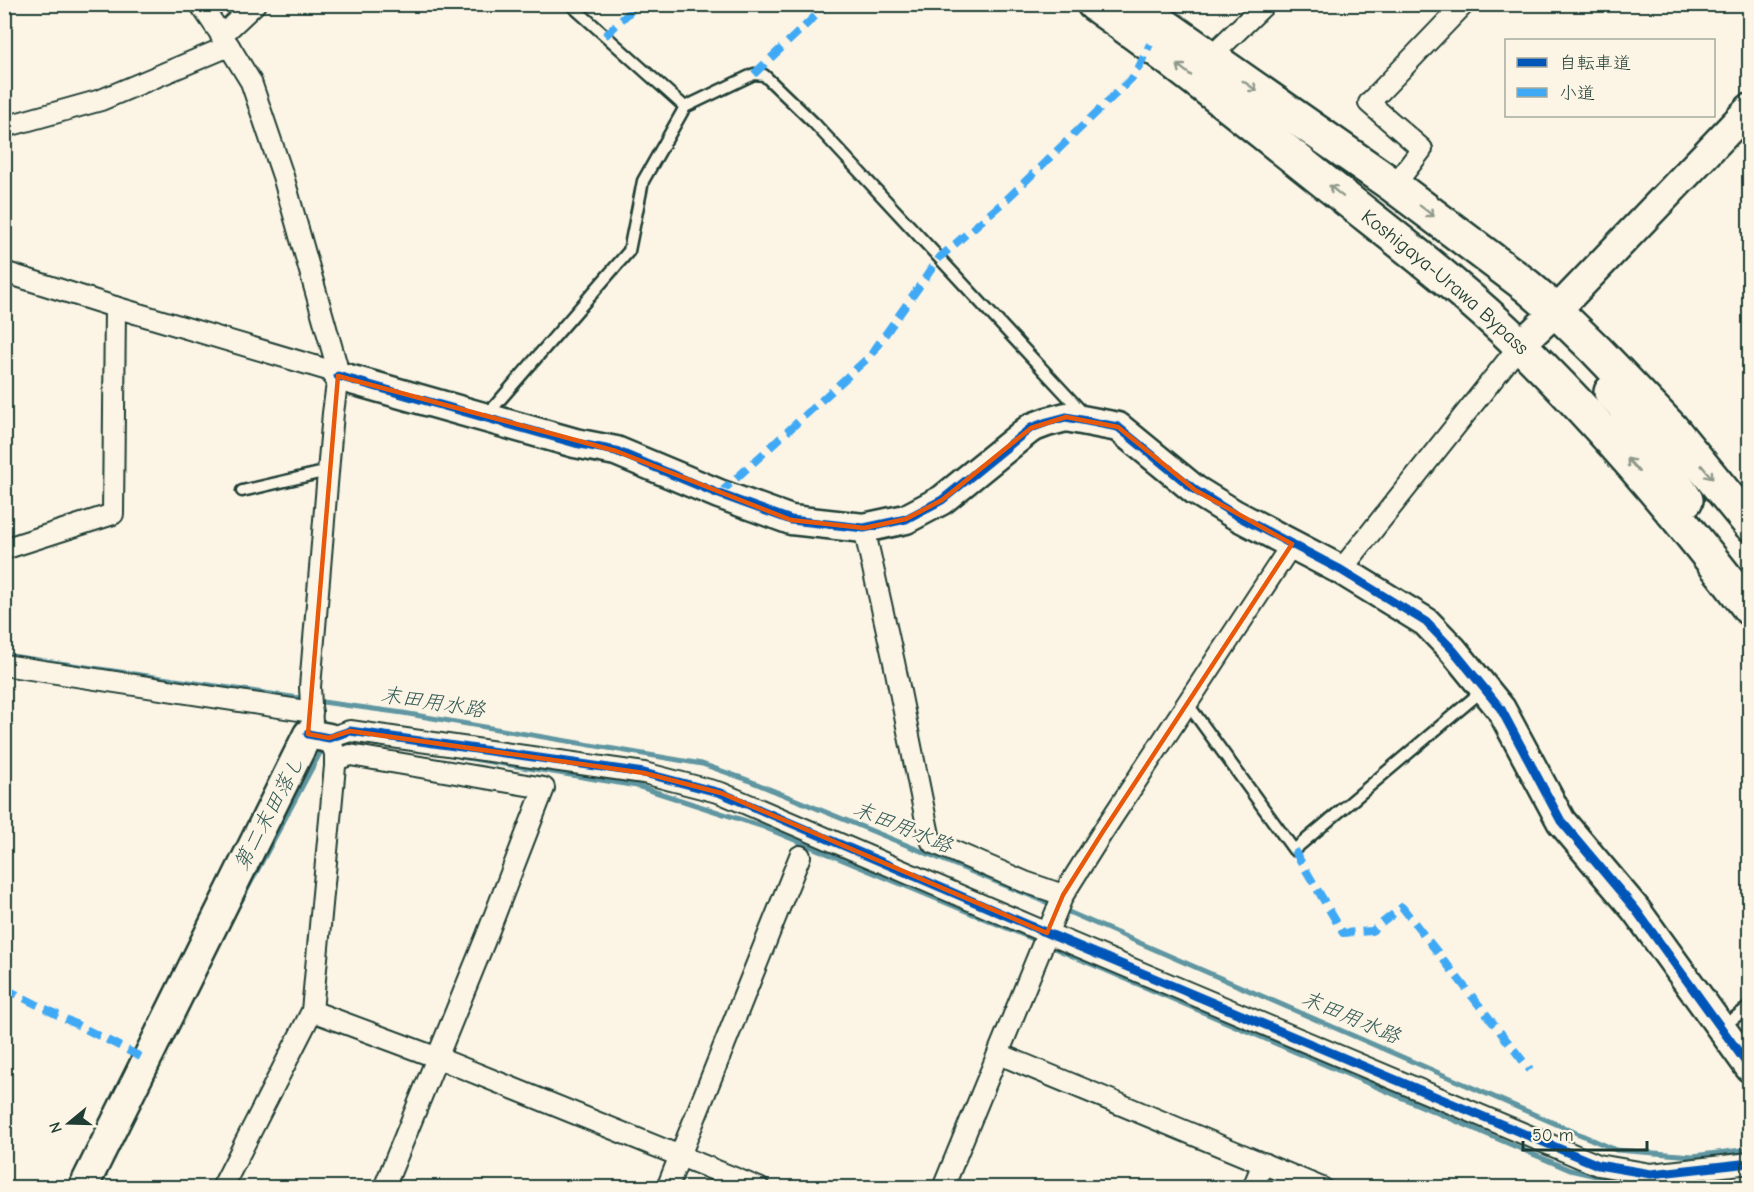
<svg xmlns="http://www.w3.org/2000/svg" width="1754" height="1192" font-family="'Comic Neue','Klee One',sans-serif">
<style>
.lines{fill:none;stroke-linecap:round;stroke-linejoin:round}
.stream{stroke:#5e96a1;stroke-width:5}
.lane-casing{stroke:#1f3d34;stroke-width:15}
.street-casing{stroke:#1f3d34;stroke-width:24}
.secondary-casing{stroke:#1f3d34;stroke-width:33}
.highway-casing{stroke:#1f3d34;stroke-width:38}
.lane{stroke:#fcf5e5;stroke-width:10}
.street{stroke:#fcf5e5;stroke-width:20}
.secondary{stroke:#fcf5e5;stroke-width:28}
.highway{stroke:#fcf5e5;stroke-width:33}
.quiet{stroke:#3fa9f5;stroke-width:8;stroke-dasharray:15 8;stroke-linecap:butt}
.cycleway-casing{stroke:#fcf5e5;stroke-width:13}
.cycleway{stroke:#0057b8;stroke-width:9}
.oneway{stroke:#8e998c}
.marked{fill:none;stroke:#e8590c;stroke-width:4.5;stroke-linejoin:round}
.labels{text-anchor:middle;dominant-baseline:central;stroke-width:5;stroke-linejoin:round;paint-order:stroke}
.street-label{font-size:20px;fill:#1f3d34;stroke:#fcf5e5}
.water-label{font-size:21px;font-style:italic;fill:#345b58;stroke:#fcf5e5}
</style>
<rect width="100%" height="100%" fill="#fcf5e5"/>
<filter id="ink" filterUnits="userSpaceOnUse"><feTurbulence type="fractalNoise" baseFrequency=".0167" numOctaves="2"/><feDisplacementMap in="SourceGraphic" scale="12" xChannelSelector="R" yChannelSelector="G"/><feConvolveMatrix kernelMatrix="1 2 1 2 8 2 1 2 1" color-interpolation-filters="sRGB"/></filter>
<g filter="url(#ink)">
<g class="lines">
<g class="stream">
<polyline points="4,655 306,699"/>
<polyline points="315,701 403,713 702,764 745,779 1041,900 1616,1150 1693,1156 1750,1149"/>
<polyline points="461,757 637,786 761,826 1038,941"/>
<polyline points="241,901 320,753 327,749"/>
<polyline points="1047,945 1570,1170 1648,1188"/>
</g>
<g class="lane-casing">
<g id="lane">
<polyline points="570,4 685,107"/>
<polyline points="486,416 629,251 643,181 685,107 754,74 764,75 814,123 1085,415"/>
<polyline points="242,491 328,471"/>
<polyline points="1187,703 1294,850 1483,690"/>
<polyline points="1721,1028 1750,1006"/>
</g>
</g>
<g class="street-casing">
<g id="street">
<polyline points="200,4 229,46 251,82 283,176 336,363 338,376 333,413 310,687 312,723 308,734"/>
<polyline points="221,36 255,4"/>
<polyline points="1209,58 1265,4"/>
<polyline points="4,127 101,100 229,46"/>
<polyline points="1394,186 1422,149 1369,103 1464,4"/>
<polyline points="4,272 115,307 338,373"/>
<polyline points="864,528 894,662 929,835 932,842 1025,882 1063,895"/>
<polyline points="4,549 113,514 115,307"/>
<polyline points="1341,570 1520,345"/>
<polyline points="4,665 312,712"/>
<polyline points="335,760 350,755 544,788 487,935 384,1188"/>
<polyline points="312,1011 438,1058 759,1188"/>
<polyline points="999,1054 1322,1188"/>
<polyline points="222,1188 312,1011 335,766 335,753 329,738 350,731 644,773 721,793 1047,933 1598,1165 1651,1174 1750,1163"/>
<polyline points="667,1188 800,856"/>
<polyline points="943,1188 1063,895 1102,833 1292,544"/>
<polyline points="1253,1188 1263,1163"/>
</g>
</g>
<g class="secondary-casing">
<g id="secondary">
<polyline points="1520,345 1556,311 1750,108"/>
<polyline points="338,376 575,443 616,451 719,494 791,520 864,528 906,519 942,500 1022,435 1031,428 1047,422 1066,417 1118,427 1195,490 1234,514 1341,570 1426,622 1453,650 1501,709 1561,821 1636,910 1750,1068"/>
<polyline points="83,1188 308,734 329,738"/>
</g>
</g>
<g class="highway-casing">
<g id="highway">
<path id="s1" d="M 1094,4 C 1175,61 1252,124 1330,186 C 1395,238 1462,288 1521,346 C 1604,427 1679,516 1750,609"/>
<polyline points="1134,4 1394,186 1527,286 1556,311 1596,350 1672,429 1750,524"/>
<polyline points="1611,392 1623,404 1686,500"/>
</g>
</g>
<use href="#lane" class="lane"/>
<use href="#street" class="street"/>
<use href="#secondary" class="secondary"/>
<use href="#highway" class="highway"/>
<g class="quiet">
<polyline points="605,36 638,4"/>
<polyline points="754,74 828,4"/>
<polyline points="719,494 870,356 940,257 1008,198 1132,78 1139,67 1150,44"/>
<polyline points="1294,850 1343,933 1372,931 1402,907 1530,1070"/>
<polyline points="4,988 147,1060"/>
</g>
<g class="cycleway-casing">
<g id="cycleway">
<polyline points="338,376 575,443 616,451 719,494 791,520 864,528 906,519 942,500 1022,435 1031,428 1047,422 1066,417 1118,427 1195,490 1234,514 1341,570 1426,622 1453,650 1501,709 1561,821 1636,910 1750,1068"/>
<polyline points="308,734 329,738 350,731 644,773 721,793 1047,933 1598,1165 1651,1174 1750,1163"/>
</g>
</g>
<use href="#cycleway" class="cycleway"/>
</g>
<defs><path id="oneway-shaft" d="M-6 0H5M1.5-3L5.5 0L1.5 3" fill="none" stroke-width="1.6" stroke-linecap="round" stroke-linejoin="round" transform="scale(1.5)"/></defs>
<g class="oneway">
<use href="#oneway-shaft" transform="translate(1184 70) rotate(-142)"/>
<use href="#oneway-shaft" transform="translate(1250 86) rotate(35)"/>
<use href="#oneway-shaft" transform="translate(1336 191) rotate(-141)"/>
<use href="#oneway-shaft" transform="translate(1427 211) rotate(37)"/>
<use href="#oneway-shaft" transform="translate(1633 465) rotate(-131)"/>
<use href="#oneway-shaft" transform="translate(1707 472) rotate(50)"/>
</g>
</g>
<path class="marked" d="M 338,376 L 616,451 L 791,520 L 864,528 L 906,519 L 942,500 L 1031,428 L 1066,417 L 1118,427 L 1195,490 L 1292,544 L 1102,833 L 1063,895 L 1047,933 L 721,793 L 644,773 L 350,731 L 329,738 L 308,734 Z"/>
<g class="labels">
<g class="street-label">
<text stroke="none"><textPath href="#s1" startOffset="448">Koshigaya-Urawa Bypass</textPath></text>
</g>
<g class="water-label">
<text transform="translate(433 702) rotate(9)">末田用水路</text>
<text transform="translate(269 813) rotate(-62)">第二末田落し</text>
<text transform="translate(903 827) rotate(22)">末田用水路</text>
<text transform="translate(1351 1017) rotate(23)">末田用水路</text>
</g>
</g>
<rect width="1754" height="1192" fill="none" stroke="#fcf5e5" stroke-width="24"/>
<rect x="12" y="12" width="1730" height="1168" fill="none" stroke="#1f3d34" stroke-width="2" filter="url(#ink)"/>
<rect x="1505" y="39" width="210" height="78" fill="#fcf5e5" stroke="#a4ab9e" stroke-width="1.5"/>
<rect x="1517" y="58" width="30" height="9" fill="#0057b8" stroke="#a4ab9e" stroke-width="1.5"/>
<text x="1559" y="69" font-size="18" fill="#1f3d34">自転車道</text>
<rect x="1517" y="88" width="30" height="9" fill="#3fa9f5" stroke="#a4ab9e" stroke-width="1.5"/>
<text x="1559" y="99" font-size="18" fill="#1f3d34">小道</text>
<g transform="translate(69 1123) rotate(251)" stroke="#fcf5e5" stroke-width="4.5" paint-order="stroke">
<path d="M0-4.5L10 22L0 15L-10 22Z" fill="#1f3d34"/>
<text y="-9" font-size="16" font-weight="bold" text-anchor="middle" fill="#1f3d34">N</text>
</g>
<path d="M1523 1141v9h124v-9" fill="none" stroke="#1f3d34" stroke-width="3"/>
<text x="1532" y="1141" font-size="18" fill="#1f3d34" stroke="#fcf5e5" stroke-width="4.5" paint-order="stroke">50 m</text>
</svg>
